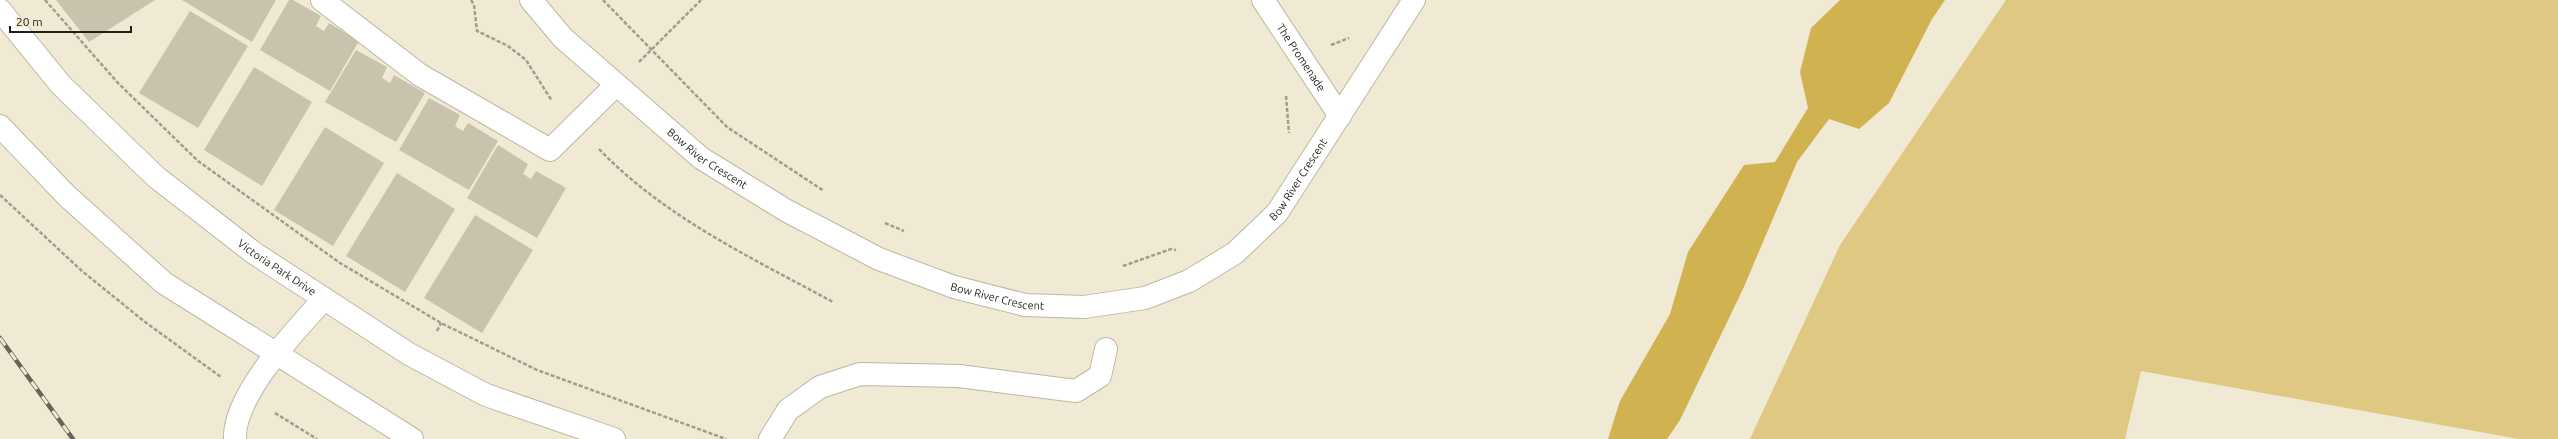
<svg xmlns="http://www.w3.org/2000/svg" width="2558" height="439" font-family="Ubuntu,sans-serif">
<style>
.green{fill:#dfc881}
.water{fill:#d1b250}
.building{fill:#c9c2ad}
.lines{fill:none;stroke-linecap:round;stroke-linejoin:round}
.minor-casing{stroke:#bdb7a2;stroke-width:24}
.path{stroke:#a29c8c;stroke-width:2.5;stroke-dasharray:4 2;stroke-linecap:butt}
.minor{stroke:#fff;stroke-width:22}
.rail-casing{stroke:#676356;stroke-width:4.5}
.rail{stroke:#f0e9d3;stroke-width:3;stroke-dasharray:9;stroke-linecap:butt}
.labels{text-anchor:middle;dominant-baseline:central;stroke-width:3;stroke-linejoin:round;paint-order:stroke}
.street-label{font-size:11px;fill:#201e16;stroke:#f0e9d3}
</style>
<rect width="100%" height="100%" fill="#f0e9d3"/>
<polygon class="green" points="2006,0 2558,0 2558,439 2519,439 2141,371 2125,439 1750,439 1840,245"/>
<polygon class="water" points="1840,0 1945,0 1932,19 1889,103 1859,129 1829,119 1797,162 1743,289 1680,420 1667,439 1608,439 1620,401 1670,314 1688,252 1744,165 1775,162 1808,108 1800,72 1811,28"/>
<g class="building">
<polygon points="56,0 155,0 89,42"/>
<polygon points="182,0 276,0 252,42"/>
<polygon points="289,0 293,0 321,16 316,26 324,31 329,23 359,41 330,91 260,50"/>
<polygon points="190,11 248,46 198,128 139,93"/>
<polygon points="356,50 387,67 382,78 390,83 394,75 425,93 396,142 325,102"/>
<polygon points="254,67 312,102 262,186 204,150"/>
<polygon points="429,98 460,115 455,126 463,131 468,123 498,141 469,190 399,150"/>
<polygon points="325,127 384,163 333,246 274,210"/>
<polygon points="498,145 528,164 523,174 531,179 536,171 566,188 537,238 467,198"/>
<polygon points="397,173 455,209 405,292 346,256"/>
<polygon points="475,215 533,250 482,333 424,298"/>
</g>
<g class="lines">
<g class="minor-casing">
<g id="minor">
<polyline points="322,0 420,75 550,150 616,85"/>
<path id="s1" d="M 531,0 L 563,38 L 701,158 L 787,211 L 879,259 L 954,287 L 1025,305 L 1084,307 L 1145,298 L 1189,281 L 1235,253 L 1277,213 L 1414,0"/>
<path id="s2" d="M 1263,0 L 1340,116"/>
<path id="s3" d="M 0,10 L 61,85 L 156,177 L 254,253 L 409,354 L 486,395 L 614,439"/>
<polyline points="0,126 67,196 164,283 412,439"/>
<path d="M 235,439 C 233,395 296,330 324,299"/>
<polyline points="770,439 788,410 820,387 860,374 959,376 1076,391 1100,376 1106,349"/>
</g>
</g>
<g class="path">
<polyline points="45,0 118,83 198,161 340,263 441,323 537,370 726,439"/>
<polyline points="471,0 474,5 477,31 508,46 526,60 552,101"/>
<polyline points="603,0 727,127 824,191"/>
<polyline points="1331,45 1349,38"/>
<polyline points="639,62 701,0"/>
<polyline points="1286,96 1289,133"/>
<path d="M 599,149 C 664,217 752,258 833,302"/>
<polyline points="0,195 82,271 145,322 221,377"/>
<polyline points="885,223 904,231"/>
<polyline points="1123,266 1171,249 1176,250"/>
<polyline points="437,331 441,323"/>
<polyline points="275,413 317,439"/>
</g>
<use href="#minor" class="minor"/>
<g class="rail-casing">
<polyline id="rail" points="0,338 73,439"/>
</g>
<use href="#rail" class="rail"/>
</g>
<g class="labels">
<g class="street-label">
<text stroke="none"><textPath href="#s2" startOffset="69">The Promenade</textPath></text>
<text stroke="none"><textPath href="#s1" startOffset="238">Bow River Crescent</textPath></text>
<text stroke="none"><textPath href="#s1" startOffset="910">Bow River Crescent</textPath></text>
<text stroke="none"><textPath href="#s3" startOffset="380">Victoria Park Drive</textPath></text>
<text stroke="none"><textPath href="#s1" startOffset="562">Bow River Crescent</textPath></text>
</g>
</g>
<path d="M10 26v6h121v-6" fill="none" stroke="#201e16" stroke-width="2"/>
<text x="16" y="26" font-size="12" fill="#201e16" stroke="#f0e9d3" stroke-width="3" paint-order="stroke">20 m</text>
</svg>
